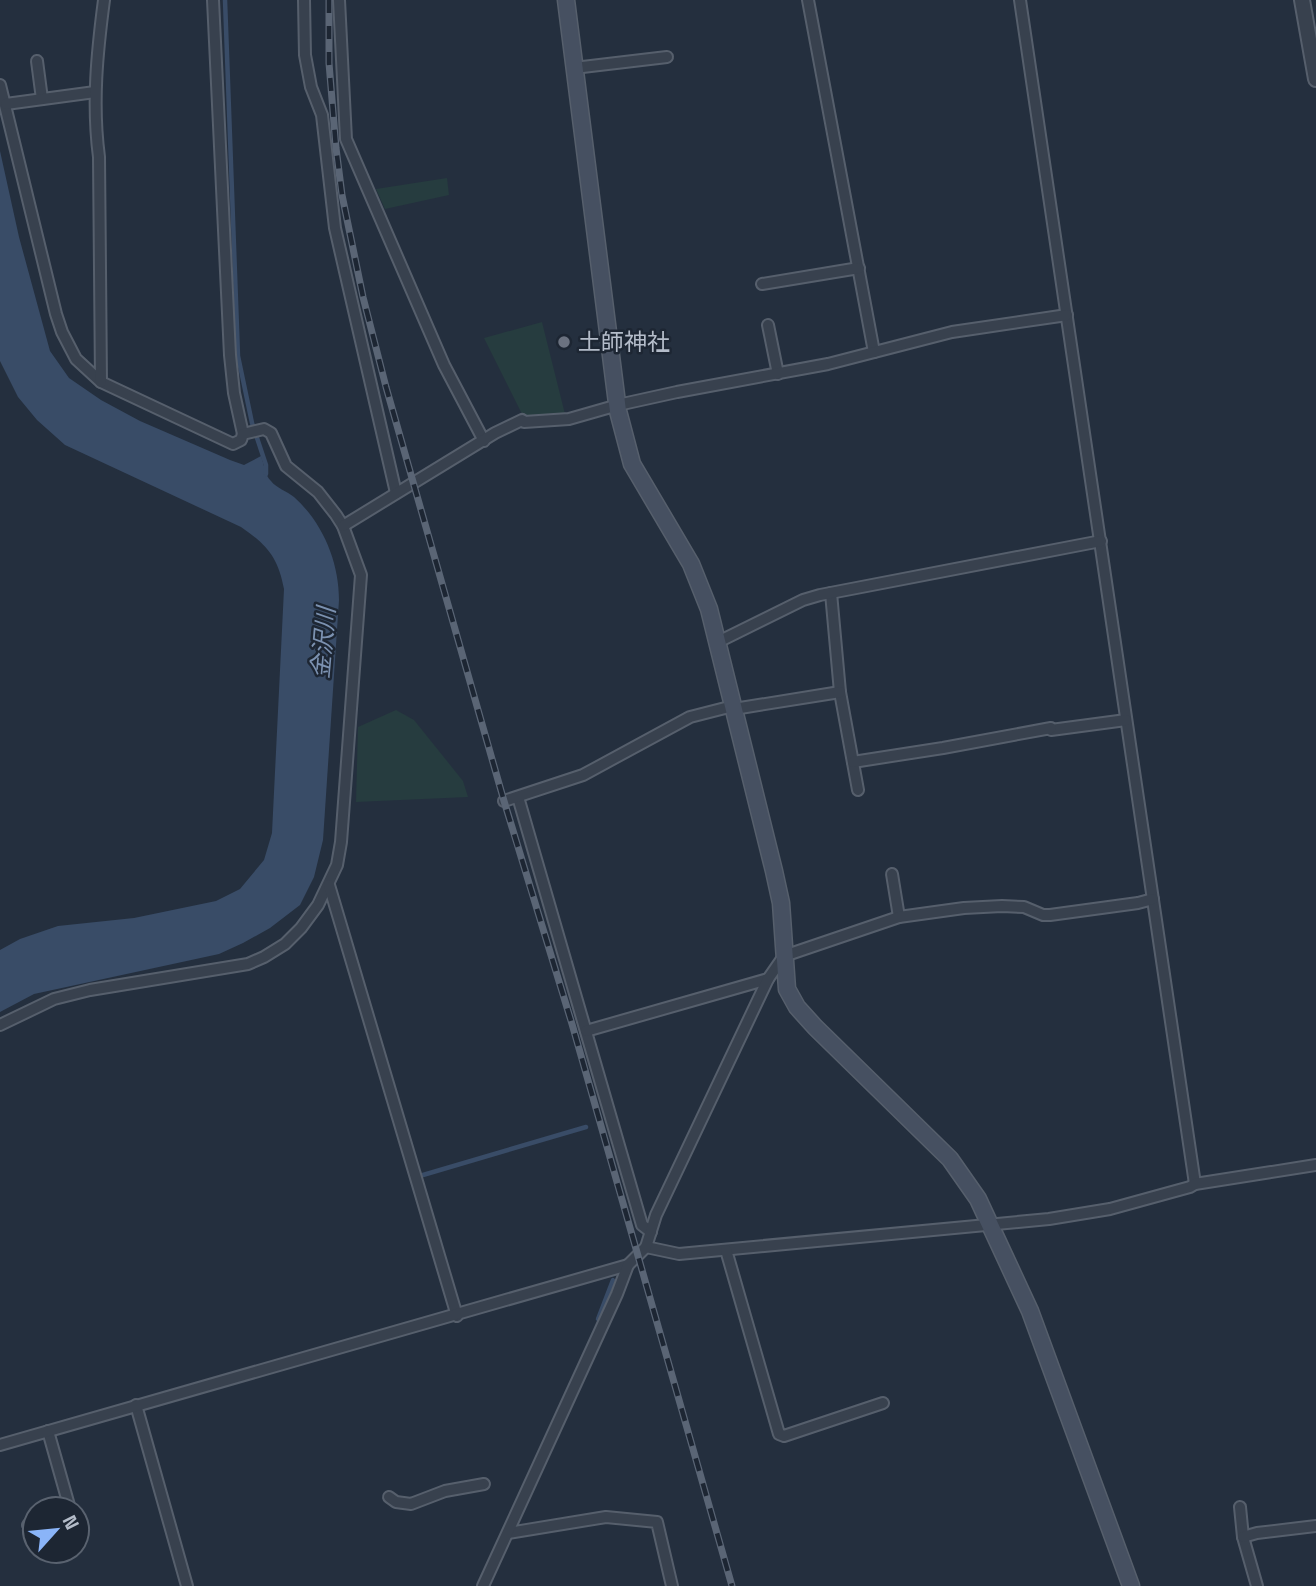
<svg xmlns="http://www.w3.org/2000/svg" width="1316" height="1586" font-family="'Space Grotesk','Noto Sans JP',sans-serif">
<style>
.green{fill:#263c3f}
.water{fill:#394c67}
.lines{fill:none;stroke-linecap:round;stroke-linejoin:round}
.stream{stroke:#394c67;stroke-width:4.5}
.minor-casing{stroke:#565f6c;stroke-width:14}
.tertiary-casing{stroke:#565f6c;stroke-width:18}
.secondary-casing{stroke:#565f6c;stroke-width:19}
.minor{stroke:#38414e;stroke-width:10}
.tertiary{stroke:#38414e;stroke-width:14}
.secondary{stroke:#465061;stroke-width:16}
.rail-casing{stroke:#5a6575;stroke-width:7}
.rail{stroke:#1d2633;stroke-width:4.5;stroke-dasharray:13;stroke-linecap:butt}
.worship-dot{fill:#6b7280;stroke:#1d2633;stroke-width:2.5}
.labels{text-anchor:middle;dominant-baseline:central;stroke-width:5;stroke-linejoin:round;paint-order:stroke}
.poi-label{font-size:23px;fill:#b4bcc9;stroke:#1d2633;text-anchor:start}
.water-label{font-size:24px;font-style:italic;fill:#7c92b1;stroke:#1d2633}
</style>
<rect width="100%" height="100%" fill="#242f3e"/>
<g class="green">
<polygon points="447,178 449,195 385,209 376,189"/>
<polygon points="542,322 565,414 524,418 484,338"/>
<polygon points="396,710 414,720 463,781 468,797 356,802 358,727"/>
</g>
<path class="water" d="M 0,151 L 19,237 L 50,351 L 69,378 L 101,400 L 140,421 L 230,460 L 244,465 L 261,456 C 264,463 265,476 271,481 C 276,488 287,491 294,497 C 323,523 339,562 339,600 L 323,840 L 314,877 L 300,905 L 270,928 L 243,943 L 219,954 L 34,994 L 0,1012 L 0,950 L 20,939 L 58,926 L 134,918 L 216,901 L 240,889 L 264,860 L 272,833 L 284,589 C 278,557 267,545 241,527 L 65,445 L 37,420 L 18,397 L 0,361 Z"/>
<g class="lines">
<g class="stream">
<polyline points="225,0 238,356 252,423 266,465 266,474"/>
<polyline points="423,1175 586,1127"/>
<polyline points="598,1319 613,1280"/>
</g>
<g class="minor-casing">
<g id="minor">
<polyline points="213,0 230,355 234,393 243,434"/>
<polyline points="304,0 305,55 311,87 322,115 335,228 396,493"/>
<polyline points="339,0 346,139 444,365 484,441"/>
<polyline points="808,0 874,352"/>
<polyline points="1020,0 1195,1184"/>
<polyline points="37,61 42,99"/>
<polyline points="574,68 667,57"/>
<polyline points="0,85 56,314 62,332 76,359 101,382 233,444 241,440 243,434 264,429 271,433 286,466 318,492 336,515 343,526 361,575 341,842 337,865 318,905 301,928 285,944 264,957 248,964 90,990 54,999 0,1025"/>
<polyline points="6,104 95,92"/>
<polyline points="762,284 859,268"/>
<polyline points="768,325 778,374"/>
<path d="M 101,382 L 99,157 C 92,104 97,53 104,0"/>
<polyline points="343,526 495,433 522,420 524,422 569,419 618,405 677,392 828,364 952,332 1067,315"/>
<polyline points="831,593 840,692 858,790"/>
<polyline points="718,642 803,600 820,595 1101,541"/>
<polyline points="734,709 840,692"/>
<polyline points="1051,730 1126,720"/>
<polyline points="853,762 943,748 1051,728"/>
<polyline points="518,797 642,1225 651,1232"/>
<polyline points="504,801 583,775 690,717 733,706"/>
<polyline points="892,874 899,917"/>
<polyline points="329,885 457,1316"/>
<polyline points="586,1031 768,979"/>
<polyline points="646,1247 679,1254 1049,1219 1110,1209 1190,1187 1195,1184 1316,1165"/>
<polyline points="726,1250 779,1434 784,1436 883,1403"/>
<polyline points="136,1405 187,1586"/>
<polyline points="48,1431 70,1509"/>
<polyline points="0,1445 628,1265"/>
<polyline points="389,1497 396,1502 411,1504 445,1491 484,1484"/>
<polyline points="1240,1507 1243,1537 1257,1586"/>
<polyline points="28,1525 35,1522"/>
<polyline points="508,1533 606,1517 657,1522 672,1586"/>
<polyline points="1243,1537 1257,1533 1316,1526"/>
<polyline points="483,1586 617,1294 628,1265 646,1247 656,1215 768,979 784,956 899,917 964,908 1002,906 1024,907 1043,915 1050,915 1138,903 1153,899"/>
</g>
</g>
<g class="tertiary-casing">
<polyline id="tertiary" points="1302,0 1316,79"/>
</g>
<g class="secondary-casing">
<polyline id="secondary" points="566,0 618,411 632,464 691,564 709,609 774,871 781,903 787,989 797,1007 815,1027 950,1159 978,1199 1030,1311 1131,1586"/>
</g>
<use href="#minor" class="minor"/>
<use href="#tertiary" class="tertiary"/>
<use href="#secondary" class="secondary"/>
<g class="rail-casing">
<polyline id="rail" points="329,0 329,63 336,148 342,195 363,297 386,387 504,801 572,1024 732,1586"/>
</g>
<use href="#rail" class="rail"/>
</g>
<circle class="worship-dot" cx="564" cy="342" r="7"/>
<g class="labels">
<g class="poi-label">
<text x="578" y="342">土師神社</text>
</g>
<g class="water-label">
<text transform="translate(323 643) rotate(-85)">金沢川</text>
</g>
</g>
<g transform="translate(56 1530) rotate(63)"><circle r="33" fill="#1d2633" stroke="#59626f" stroke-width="2"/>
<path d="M0-5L12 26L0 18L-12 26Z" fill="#8ab4f8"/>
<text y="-10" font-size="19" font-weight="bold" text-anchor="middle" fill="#b4bcc9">N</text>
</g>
</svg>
